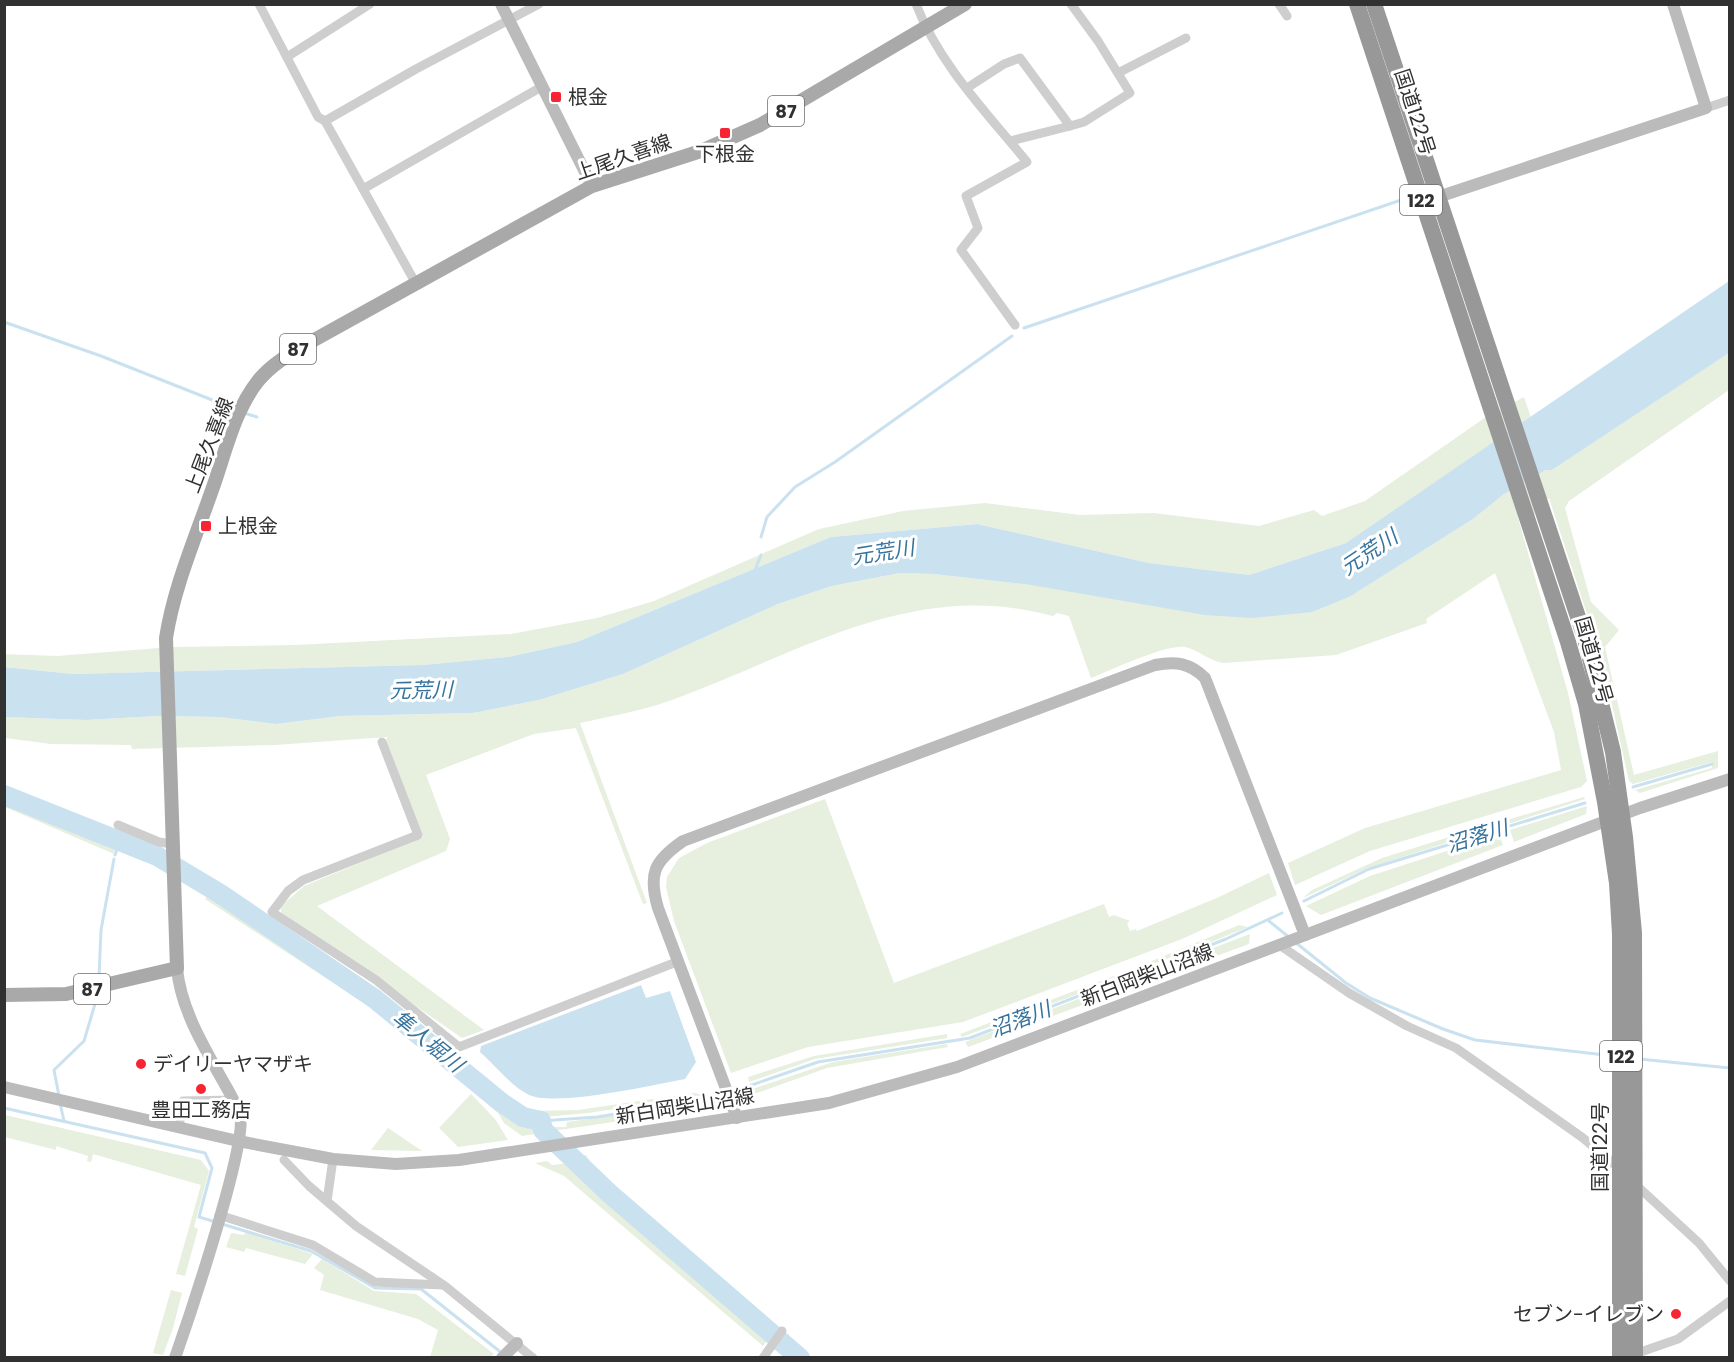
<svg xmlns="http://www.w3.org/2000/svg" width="1734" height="1362" font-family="Poppins,'Noto Sans JP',sans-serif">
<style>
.green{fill:#e7efdf}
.water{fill:#cae1f0}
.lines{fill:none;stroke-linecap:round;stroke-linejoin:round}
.stream{stroke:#cae1f0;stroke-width:3}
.river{stroke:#cae1f0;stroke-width:20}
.street{stroke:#cecece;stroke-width:9}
.secondary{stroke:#bbb;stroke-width:12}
.primary{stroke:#a9a9a9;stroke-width:14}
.highway{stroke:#989898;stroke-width:16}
.poi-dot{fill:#f72533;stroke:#fff;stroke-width:2}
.labels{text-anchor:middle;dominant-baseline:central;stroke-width:6;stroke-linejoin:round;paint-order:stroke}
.shield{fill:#fff;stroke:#6f6f6f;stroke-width:1.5}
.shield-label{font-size:18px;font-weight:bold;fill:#313131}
.poi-label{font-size:20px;fill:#313131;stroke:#fff;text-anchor:start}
.street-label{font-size:20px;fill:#313131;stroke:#fff}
.water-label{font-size:21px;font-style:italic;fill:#36749d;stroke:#fff}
</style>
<rect width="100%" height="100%" fill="#fff"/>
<g class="green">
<path d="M 1729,353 L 1729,390 L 1569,501 L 1565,508 L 1591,602 L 1619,630 L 1605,647 L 1634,775 L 1718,751 L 1718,768 L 1640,793 L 1635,790 L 1712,768 L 1712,762 L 1633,784 L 1629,781 L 1602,660 L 1549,498 L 1535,507 L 1535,516 L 1531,509 L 1518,518 L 1568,693 L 1587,781 L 1581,787 L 1370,851 L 1295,885 L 1288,863 L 1365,828 L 1561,770 L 1554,732 L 1495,573 L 1426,619 L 1427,623 L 1336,655 L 1223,663 C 1209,661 1199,650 1185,647 C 1166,644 1111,670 1091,678 L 1069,616 L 1057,613 L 1053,616 C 913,578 800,653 672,700 C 642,711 611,716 580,723 L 647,903 L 643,904 L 576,728 L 534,734 L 426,775 L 450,839 L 446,851 L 317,906 L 484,1030 L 462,1038 L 282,913 L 280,907 L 304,886 L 423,837 L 386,742 L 387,737 L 275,745 L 132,749 L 131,745 L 51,744 L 5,738 L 5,717 L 86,720 L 158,716 L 219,717 L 276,724 L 340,716 L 473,713 L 539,700 L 623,674 L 778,604 L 832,586 L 900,573 L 933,574 L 1031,585 L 1351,596 L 1473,519 L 1504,494 L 1546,470 L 1552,470 Z"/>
<polygon points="1524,397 1531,418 1346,543 1249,575 1149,563 977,524 831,537 577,642 508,657 422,665 73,674 5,667 4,654 57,656 172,647 295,645 511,634 597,618 654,601 819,529 903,511 985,503 1080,515 1154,513 1259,526 1314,510 1322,516 1365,501 1483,419"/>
<polygon points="1584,797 1585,799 1508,824 1507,820"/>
<polygon points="825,799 894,983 1104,904 1109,917 1114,915 1130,921 1127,923 1130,931 1136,929 1137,931 1219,897 1269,873 1277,895 1182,939 963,1022 808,1047 731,1073 674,921 666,887 667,877 679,858 707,843"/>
<polygon points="4,801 112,847 115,850 114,854 5,807"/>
<polygon points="1587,806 1586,814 1514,842 1510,830"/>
<polygon points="1491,824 1496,827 1368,868 1303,898 1312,890 1382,858"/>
<polygon points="1499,834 1503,845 1321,915 1306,906 1370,876"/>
<polygon points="214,882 369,983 526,1111 578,1110 694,1093 707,1095 588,1113 533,1118 522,1115 477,1080 392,1006 212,887"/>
<polygon points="207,895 365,995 422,1041 497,1108 522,1122 536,1123 541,1133 522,1136 504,1123 498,1113 434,1057 373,1009 205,899"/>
<polygon points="1239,925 1248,927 1132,974 962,1037 960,1034 1130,970"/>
<polygon points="1250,934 1249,944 968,1047 965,1042"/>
<polygon points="947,1034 947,1038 815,1059 749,1082 748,1077 814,1056"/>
<polygon points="947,1044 948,1047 827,1068 754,1094 752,1089 833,1062"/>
<polygon points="471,1094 495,1119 508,1140 458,1147 439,1128"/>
<polygon points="711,1102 708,1108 552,1131 549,1127 566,1127 567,1122"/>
<polygon points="5,1115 201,1160 209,1171 194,1227 198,1229 185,1276 176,1274 201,1185 93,1154 91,1162 87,1161 88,1156 56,1146 56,1150 5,1137"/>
<polygon points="388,1128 422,1151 371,1150"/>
<polygon points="586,1155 604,1182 776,1327 773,1331 598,1179 579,1156"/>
<polygon points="547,1161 552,1165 570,1163 770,1336 763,1346 564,1176 535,1163"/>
<polygon points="246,1232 313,1254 305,1264 246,1248 244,1252 226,1247 231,1233 244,1235"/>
<polygon points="322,1259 374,1291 416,1294 494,1354 490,1357 430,1357 438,1330 418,1319 320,1290 324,1275 314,1268"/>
<polygon points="171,1290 182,1293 173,1328 163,1355 153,1353"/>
</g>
<g class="water">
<polygon points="1729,281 1729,353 1552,470 1546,470 1504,494 1473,519 1351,596 1312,612 1253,618 1205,615 1031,585 933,574 900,573 832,586 778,604 623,674 539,700 473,713 340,716 276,724 219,717 158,716 86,720 5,717 5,667 73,674 422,665 508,657 577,642 831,537 977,524 1149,563 1249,575 1346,543"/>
<path d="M 641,985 L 646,998 L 670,991 L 696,1062 L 685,1079 C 653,1085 556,1107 529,1095 C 512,1087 495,1065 480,1052 L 481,1046 Z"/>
</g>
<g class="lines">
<g class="stream">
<polyline points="4,322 101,356 235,409"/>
<polyline points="1024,328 1407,198"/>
<polyline points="244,413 257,417"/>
<polyline points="761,537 767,517 795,487 835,462 1012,336"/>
<polyline points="755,570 761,555"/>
<polyline points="1633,787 1712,764"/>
<polyline points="115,855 120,842"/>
<polyline points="1304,901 1369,869 1585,803"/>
<polyline points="1269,921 1290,938"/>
<polyline points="1295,942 1346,983 1370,998 1443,1029 1475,1040 1614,1056"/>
<polyline points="99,977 101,930 114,859"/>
<polyline points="1639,1059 1730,1068"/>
<polyline points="746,1087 818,1062 970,1038 1226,939 1282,913"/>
<polyline points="59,1096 54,1070 84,1041 98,994"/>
<polyline points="60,1103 64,1121"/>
<polyline points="4,1108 205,1153 212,1168 199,1217 216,1222"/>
<polyline points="541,1121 597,1117 703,1100"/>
<polyline points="222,1224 311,1251 375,1288 421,1289 503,1354"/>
</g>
<polyline class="river" points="4,795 157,856 219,893 375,999 502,1103 523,1117 541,1121 543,1130 609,1193 800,1358"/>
<g class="street">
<polyline points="259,4 318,117 325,121 415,282"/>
<path d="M 916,4 C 939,64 987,113 1027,162 L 966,196 L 978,228 L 961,250 L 1015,325"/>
<polyline points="1279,4 1287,16"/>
<polyline points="287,57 370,4"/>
<polyline points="1118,73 1186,38"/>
<polyline points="967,88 1004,64 1020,58 1070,126 1084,122 1130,93 1098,41 1071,4"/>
<polyline points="1706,108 1730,100"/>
<polyline points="325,121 416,69 539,4"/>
<polyline points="1010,141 1070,126"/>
<polyline points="363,189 543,86"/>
<polyline points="382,742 418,835 303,880 288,891 272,912 376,980 459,1047 679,961"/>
<polyline points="118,825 159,842 172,844"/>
<polyline points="1281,946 1349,993 1407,1026 1456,1048 1583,1138 1621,1170"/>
<polyline points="179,1127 183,1101 233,1100"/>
<polyline points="284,1160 309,1186 356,1226 445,1286 533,1358"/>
<polyline points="1635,1184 1699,1243 1730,1281"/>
<polyline points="327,1201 333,1159"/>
<polyline points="219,1215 313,1245 375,1282 443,1285"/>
<polyline points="1632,1355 1678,1339 1730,1301"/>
<polyline points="763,1358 782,1331"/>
</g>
<g class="secondary">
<polyline points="501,4 592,186"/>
<polyline points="1432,199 1706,108 1673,4"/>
<polyline points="4,1087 238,1141 333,1159 396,1164 459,1160 829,1103 957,1067 1640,808 1730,779"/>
<path d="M 737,1118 L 658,908 C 648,874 654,861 683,841 L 1155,665 C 1176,661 1190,663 1205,678 L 1305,935"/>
<path d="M 175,1358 C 188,1321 248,1143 240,1115 C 235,1100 226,1087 219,1074 C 201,1042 180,1005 177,968"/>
<polyline points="502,1358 517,1343"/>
</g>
<path class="primary" d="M 4,995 L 66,994 L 177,968 L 166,638 C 174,587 195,539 212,490 C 225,454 234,411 258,381 C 271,365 288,355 305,345 L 592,186 L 701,151 L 760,125 L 965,4"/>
<g class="highway">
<polyline points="1357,4 1568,642 1586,704 1605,802 1617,883 1620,934 1620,1358"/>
<polyline points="1374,4 1585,638 1613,752 1625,837 1634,933 1635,1358"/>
</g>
</g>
<g class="poi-dot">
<rect x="550" y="91" width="12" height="12" rx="3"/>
<rect x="719" y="127" width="12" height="12" rx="3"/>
<rect x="200" y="520" width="12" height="12" rx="3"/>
<circle cx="141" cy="1064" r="6"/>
<circle cx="201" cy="1089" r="6"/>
<circle cx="1676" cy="1314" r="6"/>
</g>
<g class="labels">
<g class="shield">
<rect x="768" y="96" width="36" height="30" rx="4.5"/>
<rect x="1400" y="185" width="42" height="30" rx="4.5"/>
<rect x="280" y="334" width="36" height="30" rx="4.5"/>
<rect x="74" y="974" width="36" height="30" rx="4.5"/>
<rect x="1600" y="1041" width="42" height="30" rx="4.5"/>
</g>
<g class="shield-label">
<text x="786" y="111">87</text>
<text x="1421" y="200">122</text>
<text x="298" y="349">87</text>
<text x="92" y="989">87</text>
<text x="1621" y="1056">122</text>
</g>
<g class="poi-label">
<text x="568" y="97">根金</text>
<text x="725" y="154" text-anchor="middle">下根金</text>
<text x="218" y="526">上根金</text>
<text x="153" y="1064">デイリーヤマザキ</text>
<text x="201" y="1110" text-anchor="middle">豊田工務店</text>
<text x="1664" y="1314" text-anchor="end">セブン-イレブン</text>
</g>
<g class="street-label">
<text transform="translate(1415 112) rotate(72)">国道122号</text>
<text transform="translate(623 157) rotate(-19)">上尾久喜線</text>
<text transform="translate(209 445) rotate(-69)">上尾久喜線</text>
<text transform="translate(1594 660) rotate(74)">国道122号</text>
<text transform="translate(1147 975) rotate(-21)">新白岡柴山沼線</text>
<text transform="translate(685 1106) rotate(-9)">新白岡柴山沼線</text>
<text transform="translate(1600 1147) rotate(-90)">国道122号</text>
</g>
<g class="water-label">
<text transform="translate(883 552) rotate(-9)">元荒川</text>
<text transform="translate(1369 552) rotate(-34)">元荒川</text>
<text transform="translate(421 690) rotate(-1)">元荒川</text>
<text transform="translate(1477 836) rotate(-17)">沼落川</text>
<text transform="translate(1020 1019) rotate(-21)">沼落川</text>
<text transform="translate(428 1041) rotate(39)">隼人堀川</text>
</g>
</g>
<rect width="1734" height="1362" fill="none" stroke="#313131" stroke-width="12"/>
</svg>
